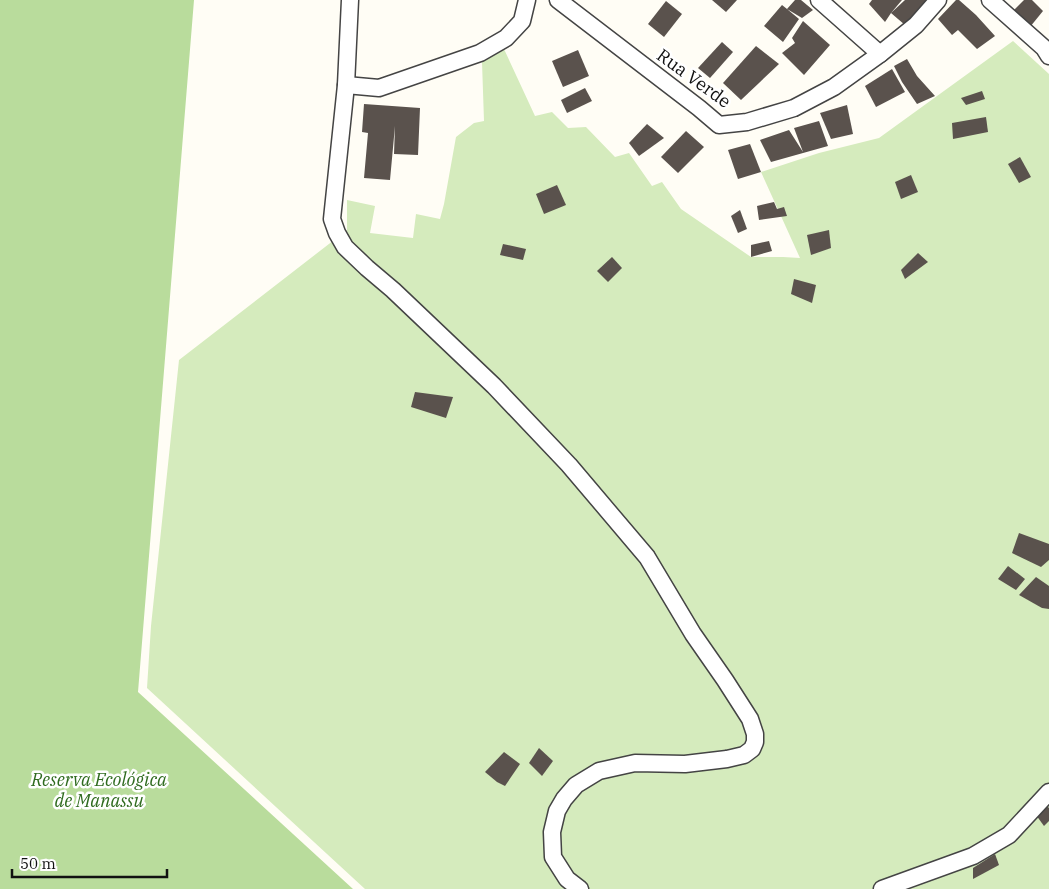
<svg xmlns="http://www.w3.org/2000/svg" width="1049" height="889" font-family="'IBM Plex Serif',serif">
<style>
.green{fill:#d5ebbd}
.forest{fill:#b9dc9c}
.building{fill:#5a524d}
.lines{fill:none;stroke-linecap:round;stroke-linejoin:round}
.minor-casing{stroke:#444;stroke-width:19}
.minor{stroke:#fff;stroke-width:16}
.labels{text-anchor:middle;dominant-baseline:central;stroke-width:5;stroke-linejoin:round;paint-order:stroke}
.street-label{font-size:18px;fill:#111;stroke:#fff}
.park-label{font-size:18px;font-style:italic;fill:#2f6b1f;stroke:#fff}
</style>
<rect width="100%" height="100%" fill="#fffdf5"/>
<polygon class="green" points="1013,41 1049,74 1049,889 365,889 147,688 151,626 179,360 347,230 347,200 375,206 370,233 413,238 416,214 440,219 444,204 456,137 474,123 484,121 482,62 504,49 535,116 552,112 568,128 586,127 615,157 629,153 652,186 662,182 681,209 751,257 783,257 800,258 761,172 819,153 879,138"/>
<polygon class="forest" points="0,0 194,0 138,692 353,889 0,889"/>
<g class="building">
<polygon points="712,0 737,0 726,12"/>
<polygon points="795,0 801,0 813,10 802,18 787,9 799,19 783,42 764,26 782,5 787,9"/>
<polygon points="872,0 902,0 891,13 905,0 932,0 905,25 891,13 885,22 869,4"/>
<polygon points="956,0 959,0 976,15 995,36 977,49 958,30 952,35 938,19"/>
<polygon points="1024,0 1032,0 1043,11 1030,27 1013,11"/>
<polygon points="666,1 682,14 664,37 648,24"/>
<polygon points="803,21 830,45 804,75 782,53 795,43 792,38"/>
<polygon points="722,42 733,52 710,78 698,68"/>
<polygon points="756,46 779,64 741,100 723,83"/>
<polygon points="578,50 589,76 563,87 552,61"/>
<polygon points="907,59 917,76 935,96 917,104 902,82 894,66"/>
<polygon points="892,69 905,92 876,107 865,86"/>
<polygon points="585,88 592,101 567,113 561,100"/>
<polygon points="982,91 985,99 966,105 961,98"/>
<polygon points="364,104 420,108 418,155 394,154 395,126 390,180 364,178 368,133 362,132"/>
<polygon points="847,105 853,134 831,139 820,113"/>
<polygon points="986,117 988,132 953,139 952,123"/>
<polygon points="819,121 828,146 771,162 760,140 789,130 803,152 794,128"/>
<polygon points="647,124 664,138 639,156 629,143"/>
<polygon points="686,131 704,147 678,173 661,157"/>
<polygon points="750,144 761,172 738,179 728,150"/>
<polygon points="1020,157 1031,177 1019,183 1008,164"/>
<polygon points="911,175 918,192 901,199 895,182"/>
<polygon points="557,185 566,205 544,214 536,194"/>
<polygon points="774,202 777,209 784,207 787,216 759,220 757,206"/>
<polygon points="740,210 747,229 738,233 731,216"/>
<polygon points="829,230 831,248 811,255 807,235"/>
<polygon points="769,241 772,251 751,257 751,245"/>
<polygon points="503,244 526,249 523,260 500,255"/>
<polygon points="918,253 928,262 905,279 901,270"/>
<polygon points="612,257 622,268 608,282 597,271"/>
<polygon points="794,279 816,285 812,303 791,294"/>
<polygon points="415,392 453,397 446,418 411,407"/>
<polygon points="1019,533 1049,544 1049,560 1041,567 1012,553"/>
<polygon points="1008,566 1025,579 1016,590 998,579"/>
<polygon points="1036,577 1049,586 1049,609 1042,608 1019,595"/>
<polygon points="539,748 553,761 542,776 529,763"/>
<polygon points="504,752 520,764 505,786 497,782 485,772"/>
<polygon points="1046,805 1049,808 1049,821 1044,826 1036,815"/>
<polygon points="995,854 999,865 973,879 973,868"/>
</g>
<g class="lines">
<g class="minor-casing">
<g id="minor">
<polyline points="350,0 346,85 332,219 337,233 345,247 367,268 393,290 494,386 569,465 647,557 693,634 725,680 750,719 755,734 755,742 752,749 744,755 727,759 685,764 635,763 599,771 576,785 564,799 557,811 552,832 553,857 567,879 580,889"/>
<polyline points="558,0 699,108 719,125 747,122 794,108 834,87 880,54 916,25 938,0"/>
<polyline points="819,0 880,54"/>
<polyline points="990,0 1044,48 1049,56"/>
<polyline points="346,85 379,88 480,53 506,38 522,21 527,0"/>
<polyline points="882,889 973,856 1009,835 1049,792"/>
</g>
</g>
<use href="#minor" class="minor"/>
</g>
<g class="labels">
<g class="street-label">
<text transform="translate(694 78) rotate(36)">Rua Verde</text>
</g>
<g class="park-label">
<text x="99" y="779">Reserva Ecológica<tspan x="99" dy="21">de Manassu</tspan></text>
</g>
</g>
<path d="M12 869v8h155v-8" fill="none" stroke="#111111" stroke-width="2.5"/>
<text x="20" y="869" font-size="15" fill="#111111" stroke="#ffffff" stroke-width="4" paint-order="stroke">50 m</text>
</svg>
